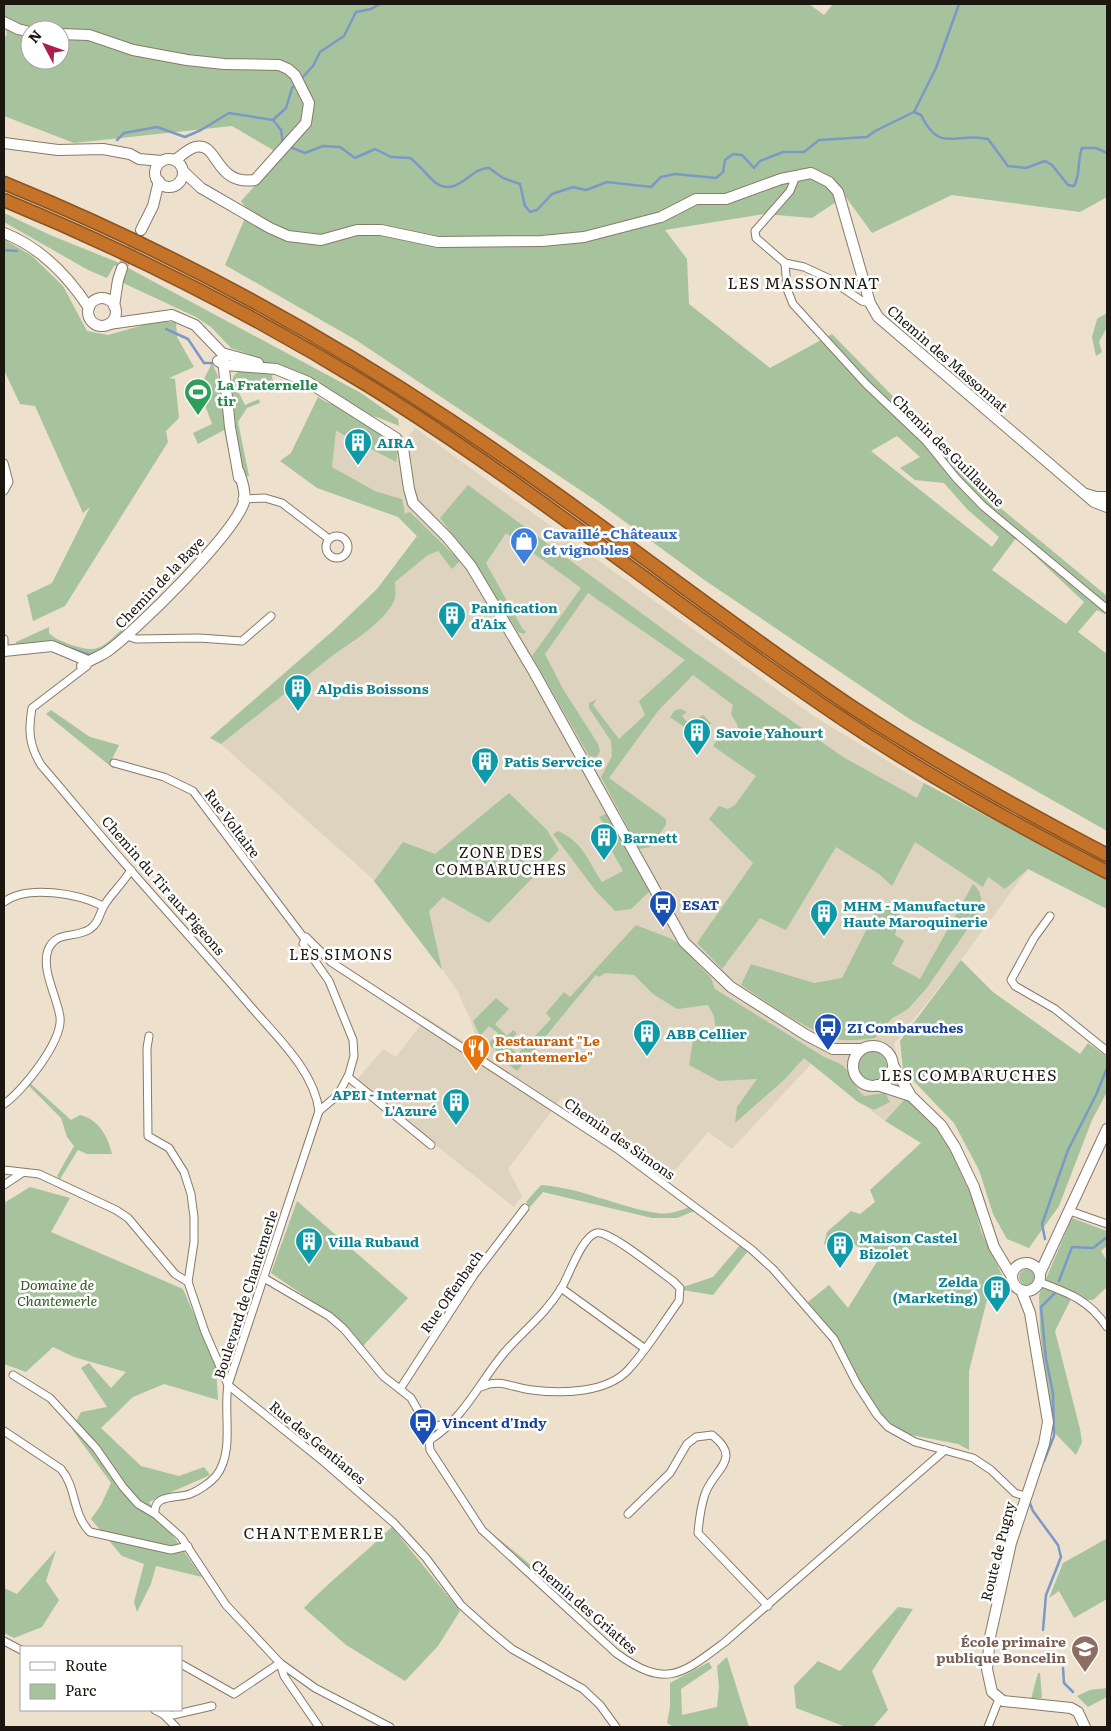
<svg xmlns="http://www.w3.org/2000/svg" width="1111" height="1731" font-family="Literata,serif">
<style>
.industrial{fill:#ddd3be}
.green{fill:#a7c39d;fill-rule:evenodd}
.lines{fill:none;stroke-linecap:round;stroke-linejoin:round}
.stream{stroke:#7c98c7;stroke-width:2.5}
.secondary-tunnel{stroke:#c3b8a6;stroke-width:10;stroke-dasharray:10 5;stroke-linecap:butt}
.street-casing{stroke:#877a69;stroke-width:9}
.secondary-casing{stroke:#877a69;stroke-width:12}
.highway-casing{stroke:#8a521f;stroke-width:15}
.street{stroke:#fff;stroke-width:7}
.secondary{stroke:#fff;stroke-width:10}
.highway{stroke:#c57328;stroke-width:12}
.labels{text-anchor:middle;dominant-baseline:central;stroke-width:5;stroke-linejoin:round;paint-order:stroke}
.street-label{font-size:14px;fill:#1b160f;stroke:#fff}
.leisure-label{font-size:14px;font-weight:bold;fill:#27864d;stroke:#fff;text-anchor:start}
.culture-label{font-size:14px;font-weight:bold;fill:#0d838f;stroke:#fff;text-anchor:start}
.shop-label{font-size:14px;font-weight:bold;fill:#366cbe;stroke:#fff;text-anchor:start}
.transit-label{font-size:14px;font-weight:bold;fill:#164399;stroke:#fff;text-anchor:start}
.food-label{font-size:14px;font-weight:bold;fill:#c56008;stroke:#fff;text-anchor:start}
.park-label{font-size:14px;font-style:italic;fill:#2e5a18;stroke:#fff}
.education-label{font-size:14px;font-weight:bold;fill:#785e54;stroke:#fff;text-anchor:end}
.neighbourhood-label{font-size:15px;letter-spacing:1px;fill:#1b160f;stroke:#fff}
.quarter-label{font-size:16px;letter-spacing:1px;fill:#1b160f;stroke:#fff}
</style>
<rect width="100%" height="100%" fill="#ede0cc"/>
<polygon class="industrial" points="415,428 815,717 1030,848 1028,869 961,960 894,1044 906,1098 885,1121 811,1064 732,1149 708,1132 672,1174 562,1097 508,1169 522,1196 514,1207 355,1082 383,1049 396,1057 419,1027 424,1016 468,1044 475,1035 471,1021 458,992 393,897 221,744 336,653 352,643 386,612 395,597 395,582 428,555 417,536 398,517 402,499 375,491 332,467 335,431 396,462 399,447"/>
<g class="green">
<path d="M 4,4 L 809,4 L 824,15 L 833,4 L 1107,4 L 1107,197 L 1080,212 L 952,195 L 872,233 L 845,196 L 812,218 L 764,214 L 665,230 L 687,259 L 689,304 L 770,368 L 832,334 L 920,424 L 963,465 L 969,482 L 1107,596 L 1107,615 L 1097,610 L 1078,632 L 1107,654 L 1107,831 L 911,720 L 703,579 L 598,502 L 356,340 L 225,265 L 248,211 L 241,201 L 261,179 L 273,150 L 232,126 L 74,143 L 4,116 L 4,39 L 7,34 L 4,23 ZM 30,30 L 60,30 L 60,60 L 30,60 ZM 897,436 L 920,457 L 900,468 L 915,480 L 944,483 L 967,509 L 999,537 L 992,547 L 871,451 ZM 1016,538 L 1084,602 L 1066,624 L 992,570 Z"/>
<path d="M 4,213 L 50,235 L 117,262 L 361,393 L 398,419 L 399,426 C 382,418 365,414 347,407 L 248,354 L 231,348 L 211,327 L 196,317 L 121,282 L 127,273 L 125,267 L 119,265 L 114,266 L 107,278 L 88,270 L 4,222 Z"/>
<polygon points="4,239 32,256 63,286 87,331 108,335 154,322 176,322 177,337 194,367 169,378 175,379 179,418 166,431 168,442 65,606 33,621 27,595 52,583 90,507 83,513 35,406 20,404 4,370"/>
<polygon points="1107,313 1107,327 1099,342 1102,352 1096,356 1092,337 1097,319"/>
<path d="M 212,363 L 231,406 C 230,366 234,369 271,372 L 273,381 L 264,384 L 262,380 L 238,391 L 245,405 L 259,399 L 260,403 L 247,408 L 238,422 L 249,476 L 234,475 L 224,430 L 198,444 L 193,433 L 212,424 L 199,389 Z"/>
<path d="M 318,397 L 326,402 L 338,406 L 399,447 L 396,462 L 336,431 L 332,467 L 375,491 L 402,499 L 405,513 L 401,515 L 410,512 L 460,561 L 452,569 L 438,551 L 428,555 L 395,582 C 395,587 396,593 395,598 C 390,617 352,643 336,653 L 221,744 L 210,738 L 335,629 L 377,589 L 417,536 L 398,517 L 317,488 L 280,461 L 291,453 Z"/>
<polygon points="468,485 694,652 843,757 917,798 924,783 1107,880 1107,909 1028,869 1005,889 988,877 983,887 915,842 892,886 879,874 836,847 786,930 760,918 722,969 697,943 753,863 709,819 719,806 728,809 735,805 756,776 713,746 720,735 725,741 739,733 737,724 731,714 733,705 693,675 658,711 609,778 666,819 666,825 650,847 639,849 601,777 612,756 611,741 589,708 589,703 597,699 593,705 619,739 645,715 639,701 685,660 588,593 545,654 563,689 598,744 600,751 597,757 589,756 532,656 581,588 506,533 486,563 522,628 526,632 524,634 518,632 471,558 440,518"/>
<path d="M 49,627 L 49,633 C 54,639 62,641 69,644 C 97,654 101,649 121,630 L 124,632 L 106,648 L 90,655 L 65,646 L 17,645 L 16,642 Z"/>
<polygon points="681,709 687,712 682,716 689,724 703,715 711,723 708,727 711,730 704,741 670,717 675,710"/>
<polygon points="51,710 90,737 119,745 112,759 114,769 46,714"/>
<polygon points="509,793 547,830 559,850 489,923 443,897 429,911 442,970 374,881 403,842 435,854"/>
<path d="M 610,812 L 653,888 L 631,909 L 615,911 L 595,890 L 553,834 L 558,831 C 584,843 587,860 602,882 L 623,871 L 605,839 L 612,834 L 599,817 Z"/>
<path d="M 973,884 C 982,892 982,899 980,911 L 926,989 L 908,1009 L 891,1019 L 875,1038 C 863,1039 849,1042 836,1039 C 802,1028 770,1004 741,985 L 751,964 L 814,983 L 842,978 L 880,903 L 900,915 L 895,935 L 904,941 L 892,964 L 920,979 Z"/>
<path d="M 636,925 L 672,939 L 680,945 L 711,978 L 715,989 L 824,1057 C 830,1060 838,1062 843,1066 C 853,1074 854,1088 864,1096 L 885,1093 L 890,1102 L 874,1110 L 858,1102 L 804,1058 L 784,1080 L 735,1123 L 737,1107 L 757,1079 L 719,1081 L 689,1065 L 694,1034 L 716,1033 L 714,1016 L 708,1005 L 677,1009 L 653,994 L 634,975 L 605,973 L 599,977 L 596,975 L 517,1071 L 508,1064 L 551,1019 L 546,1013 L 564,992 L 570,997 Z"/>
<polygon points="961,960 993,992 1080,1054 1088,1043 1107,1057 1107,1092 1092,1120 1059,1206 1029,1248 1007,1239 993,1214 979,1170 954,1123 903,1070 900,1041"/>
<polygon points="496,998 509,1009 495,1024 507,1036 513,1030 517,1033 507,1044 516,1053 509,1061 488,1044 498,1033 489,1026 480,1036 473,1021"/>
<circle cx="872" cy="1066" r="15"/>
<path d="M 30,1083 L 71,1120 L 80,1115 C 98,1119 108,1136 112,1154 L 87,1154 L 78,1150 L 60,1179 L 57,1176 L 74,1146 L 67,1137 L 61,1118 L 28,1085 Z"/>
<polygon points="906,1098 932,1122 952,1153 972,1197 981,1231 1003,1277 1007,1276 1014,1293 990,1288 969,1371 969,1450 958,1444 901,1433 875,1408 835,1335 808,1302 829,1285 848,1308 878,1260 848,1240 834,1245 824,1244 827,1232 851,1211 860,1214 875,1202 870,1190 921,1143 885,1121"/>
<path d="M 541,1185 C 582,1188 618,1207 657,1213 C 669,1215 680,1211 691,1206 L 697,1210 L 677,1218 L 652,1218 L 543,1192 L 530,1207 L 526,1202 Z"/>
<polygon points="30,1187 70,1198 51,1232 183,1289 216,1365 218,1400 164,1384 133,1397 101,1428 141,1466 179,1476 204,1467 210,1475 149,1502 202,1577 156,1566 151,1584 137,1612 134,1602 144,1564 122,1556 91,1519 101,1505 111,1483 72,1429 81,1412 107,1407 81,1368 89,1363 111,1388 126,1372 74,1357 53,1347 26,1372 4,1364 4,1203"/>
<polygon points="297,1201 408,1298 362,1347 331,1314 271,1273"/>
<polygon points="1072,1218 1107,1231 1107,1246 1101,1251 1107,1261 1107,1287 1093,1300 1071,1299 1055,1331 1080,1429 1082,1442 1076,1455 1050,1428 1040,1329 1039,1295"/>
<polygon points="741,1244 748,1251 713,1295 683,1290 683,1287 713,1277"/>
<circle cx="1027" cy="1277" r="8"/>
<path d="M 392,1527 L 460,1611 L 438,1646 L 405,1681 L 346,1645 L 304,1608 C 332,1579 363,1555 392,1527 Z"/>
<path d="M 484,1529 C 506,1542 563,1591 576,1612 Z"/>
<polygon points="1106,1539 1107,1599 1074,1618 1059,1591 1049,1598 1063,1563"/>
<polygon points="56,1550 46,1581 59,1600 42,1627 14,1638 4,1633 4,1588 17,1594"/>
<polygon points="898,1607 913,1609 872,1671 888,1710 873,1727 846,1727 796,1708 794,1686 818,1661 840,1671"/>
<polygon points="727,1657 749,1727 673,1727 667,1723 670,1707 670,1683 709,1662 712,1668 681,1689 682,1715 717,1707 719,1687 717,1666"/>
<polygon points="1038,1673 1040,1673 1042,1698 1031,1699"/>
<polygon points="1107,1688 1107,1697 1088,1707 1077,1696 1090,1690"/>
</g>
<g class="lines">
<g class="stream">
<polyline points="301,79 313,66 320,52 344,36 356,12 371,9 380,4"/>
<polyline points="914,112 936,68 959,4"/>
<polyline points="273,120 281,130 283,144"/>
<polyline points="117,140 124,133 157,127 185,137 201,130 229,113 273,120 286,108 292,88 297,83"/>
<path d="M 290,147 L 305,153 L 323,146 L 340,147 L 355,158 L 375,149 L 391,157 L 410,158 C 420,165 427,176 436,183 C 458,198 470,167 489,168 L 503,178 L 520,184 L 525,206 L 530,212 L 537,210 L 552,194 L 573,187 L 586,190 L 607,182 L 651,187 L 661,177 L 675,174 L 716,178 L 723,172 L 725,160 L 733,154 L 742,155 L 754,168 L 760,161 L 783,152 L 804,152 L 819,140 L 867,137 L 875,131 L 914,112 L 921,115 C 940,155 957,131 988,139 L 1008,166 L 1026,168 L 1045,161 L 1052,165 L 1068,185 L 1074,186 C 1081,173 1077,161 1082,148 L 1096,148 L 1107,153"/>
<polyline points="4,250 17,251"/>
<polyline points="166,329 188,339 204,363 212,363"/>
<polyline points="72,649 90,655 92,654"/>
<polyline points="1045,1239 1042,1224 1068,1150 1096,1095 1107,1068"/>
<polyline points="1059,1281 1072,1247 1093,1248 1107,1237"/>
<polyline points="1044,1461 1054,1436 1053,1393 1046,1359 1041,1307 1055,1293"/>
<polyline points="1029,1501 1033,1511 1058,1545 1061,1557 1046,1595 1043,1630"/>
<polyline points="1063,1668 1064,1683 1073,1692"/>
</g>
<polyline class="secondary-tunnel" points="122,268 141,230"/>
<g class="street-casing">
<g id="street">
<polyline points="796,176 790,191 755,231 756,238 785,263 804,267 828,278 862,301 870,303"/>
<polyline points="785,263 787,289 793,304 866,384 926,441 956,478 983,506 1107,609"/>
<polyline points="4,463 9,482 4,491"/>
<polyline points="242,499 265,498 282,503 329,539"/>
<circle cx="337" cy="547" r="11"/>
<polyline points="127,636 136,639 199,638 242,641 271,616"/>
<polyline points="4,639 4,650"/>
<path d="M 87,666 L 32,708 C 28,730 29,745 41,765 C 72,801 102,838 134,874 C 173,919 213,962 252,1008 C 277,1037 314,1071 319,1111 L 228,1385 C 223,1413 235,1452 216,1476 C 210,1483 198,1491 190,1494 C 177,1499 153,1493 155,1514 L 181,1537 L 226,1605 L 280,1663 L 315,1688 L 390,1727"/>
<polyline points="114,763 164,777 193,791 304,938"/>
<path d="M 4,902 C 27,884 79,894 103,906"/>
<polyline points="1050,916 1034,938 1011,980 1015,986 1055,1009 1107,1051"/>
<polyline points="149,1036 147,1048 148,1136 169,1148 184,1172 191,1194 194,1217 194,1242 188,1282 205,1332 228,1385 324,1462 394,1523 426,1558 461,1605 489,1630 512,1649 583,1689 600,1705 616,1727"/>
<polyline points="348,1077 431,1145"/>
<path d="M 4,1104 C 23,1091 63,1041 60,1017 C 57,996 41,970 48,950 C 56,930 75,939 90,929 C 100,922 99,913 105,904 C 113,892 123,883 131,870"/>
<polyline points="319,1111 338,1095 349,1074 354,1056 353,1040 329,981 303,944 306,937 331,962 616,1148 751,1249 773,1269 834,1339 857,1384 877,1415 888,1427 915,1442 973,1458 991,1470 1015,1493 1025,1496"/>
<polyline points="4,1170 39,1174 116,1210 128,1218 175,1274 188,1282"/>
<polyline points="4,1185 22,1173"/>
<polyline points="1070,1211 1107,1224"/>
<path d="M 264,1278 L 329,1316 L 344,1329 L 383,1376 L 411,1398 L 428,1428 L 430,1450 L 482,1530 L 616,1653 C 666,1689 681,1675 725,1642 L 945,1450"/>
<path d="M 1039,1282 C 1069,1293 1089,1300 1107,1327"/>
<polyline points="561,1288 644,1348"/>
<polyline points="13,1375 50,1398 96,1448 123,1487 138,1504 155,1514"/>
<polyline points="400,1389 474,1275 525,1208"/>
<polyline points="428,1428 449,1423"/>
<path d="M 4,1431 L 61,1469 C 77,1488 72,1514 90,1532 L 171,1550 L 188,1546"/>
<path d="M 430,1440 C 464,1418 479,1383 504,1353 C 524,1330 545,1315 562,1287 C 569,1275 582,1237 596,1233 C 608,1229 660,1272 673,1281 L 680,1288 L 679,1301 C 663,1323 648,1348 629,1369 C 608,1393 562,1394 532,1390 C 512,1388 500,1378 481,1387"/>
<path d="M 628,1514 L 670,1473 L 687,1444 L 696,1437 L 712,1435 C 743,1459 714,1469 705,1494 C 701,1506 699,1521 698,1533 L 768,1606"/>
<polyline points="4,1641 21,1650"/>
<polyline points="181,1664 234,1694 280,1663 284,1676 319,1727"/>
<polyline points="155,1710 163,1714 176,1727"/>
<polyline points="163,1714 173,1715 212,1706"/>
<polyline points="988,1727 999,1699"/>
</g>
</g>
<g class="secondary-casing">
<g id="secondary">
<polyline points="4,22 18,29 30,32"/>
<path d="M 60,34 L 89,35 L 133,50 L 187,60 L 224,64 L 279,65 L 288,69 L 295,75 L 309,103 L 306,123 L 255,180 C 214,186 219,141 195,147 C 188,149 181,156 175,160"/>
<polyline points="4,143 58,150 103,149 130,154 139,159 162,161"/>
<circle cx="169" cy="173" r="14"/>
<polyline points="183,171 201,188 270,228 288,236 321,240 357,230 381,230 438,242 542,241 584,237 661,217 696,199 726,199 781,179 811,173 829,182 838,192 870,303 878,317 1094,502 1107,507"/>
<polyline points="141,230 153,206 159,181"/>
<path d="M 4,233 C 40,247 68,276 89,308"/>
<circle cx="102" cy="312" r="14"/>
<polyline points="114,306 118,280 122,268"/>
<polyline points="109,324 172,315 195,325 222,353 258,363"/>
<polyline points="223,359 230,427 239,478"/>
<polyline points="218,361 225,365 276,369 308,382 396,438 403,448 409,489 413,503 447,537 471,566 534,672 684,942 731,987 806,1035 833,1049 862,1049"/>
<polyline points="1086,494 1096,497 1107,497"/>
<polyline points="4,651 52,646 88,661"/>
<path d="M 82,666 C 90,659 100,657 108,651 C 137,630 235,533 244,502 C 246,492 242,481 239,472"/>
<circle cx="873" cy="1066" r="20"/>
<polyline points="893,1065 911,1096 941,1125 955,1147 974,1187 994,1247 1012,1277"/>
<polyline points="877,1085 911,1096"/>
<circle cx="1026" cy="1277" r="14"/>
<polyline points="1040,1273 1107,1129"/>
<polyline points="1021,1290 1030,1313 1048,1422 1044,1444 1011,1543 990,1637 987,1669 992,1692 1003,1701 1071,1708 1078,1712 1085,1727"/>
</g>
</g>
<g class="highway-casing">
<g id="highway">
<path d="M 4,183 C 161,247 310,327 451,421 C 587,511 714,614 849,705 C 932,760 1019,809 1107,855"/>
<path d="M 4,200 C 130,252 252,314 369,386 C 531,486 679,609 837,715 C 924,774 1015,824 1107,872"/>
</g>
</g>
<use href="#street" class="street"/>
<use href="#secondary" class="secondary"/>
<use href="#highway" class="highway"/>
</g>
<defs>
<g id="stadium-pin" transform="scale(1.4375)"><path d="M0 17L-7.5 6A9.5 9.5 0 1 1 7.5 6Z" fill="#2e9e5b" stroke="#fff"/><path d="M0-5a6.5 5 0 1 0 0 10a6.5 5 0 1 0 0-10ZM-3.5-1.8h7v3.6h-7Z" fill="#fff"/></g>
<g id="building-pin" transform="scale(1.4375)"><path d="M0 17L-7.5 6A9.5 9.5 0 1 1 7.5 6Z" fill="#0f9aa8" stroke="#fff"/><path d="M-4-6H4V6H1V3H-1V6H-4ZM-2.5-4.3h1.7v1.8h-1.7ZM.8-4.3h1.7v1.8H.8ZM-2.5-1h1.7V.8h-1.7ZM.8-1h1.7V.8H.8Z" fill="#fff"/></g>
<g id="shop-pin" transform="scale(1.4375)"><path d="M0 17L-7.5 6A9.5 9.5 0 1 1 7.5 6Z" fill="#3f7fe0" stroke="#fff"/><path d="M-5-2.5h2.3a2.7 3.5 0 0 1 5.4 0H5L5.5 6h-11ZM-1.5-2.5h3a1.5 2.3 0 0 0-3 0Z" fill="#fff"/></g>
<g id="bus-pin" transform="scale(1.4375)"><path d="M0 17L-7.5 6A9.5 9.5 0 1 1 7.5 6Z" fill="#1a4fb4" stroke="#fff"/><path d="M-5-6H5V4H4V6H2V4H-2V6H-4V4H-5ZM-3.5-4V0h7V-4ZM-3.5 1.2v1.5H-2V1.2ZM2 1.2v1.5H3.5V1.2Z" fill="#fff"/></g>
<g id="restaurant-pin" transform="scale(1.4375)"><path d="M0 17L-7.5 6A9.5 9.5 0 1 1 7.5 6Z" fill="#e8710a" stroke="#fff"/><path d="M-5-6h1v4h1v-4h1v4h1v-4h1v5L-1.5 .5V6h-2V.5L-5-1ZM5-6V6H3V1.5H1.5Q1.5-4 5-6Z" fill="#fff"/></g>
<g id="school-pin" transform="scale(1.4375)"><path d="M0 17L-7.5 6A9.5 9.5 0 1 1 7.5 6Z" fill="#8d6e63" stroke="#fff"/><path d="M0-5L7-2L0 1L-7-2ZM-4 1L0 2.5L4 1V4Q0 6-4 4Z" fill="#fff"/></g>
</defs>
<g fill-rule="evenodd">
<use href="#stadium-pin" x="198" y="392"/>
<use href="#building-pin" x="358" y="442"/>
<use href="#shop-pin" x="524" y="541"/>
<use href="#building-pin" x="452" y="615"/>
<use href="#building-pin" x="298" y="688"/>
<use href="#building-pin" x="697" y="732"/>
<use href="#building-pin" x="485" y="761"/>
<use href="#building-pin" x="604" y="837"/>
<use href="#bus-pin" x="663" y="904"/>
<use href="#building-pin" x="824" y="913"/>
<use href="#bus-pin" x="828" y="1027"/>
<use href="#building-pin" x="647" y="1033"/>
<use href="#restaurant-pin" x="476" y="1048"/>
<use href="#building-pin" x="456" y="1102"/>
<use href="#building-pin" x="309" y="1241"/>
<use href="#building-pin" x="840" y="1245"/>
<use href="#building-pin" x="997" y="1289"/>
<use href="#bus-pin" x="423" y="1422"/>
<use href="#school-pin" x="1085" y="1649"/>
</g>
<g class="labels">
<g class="street-label">
<text transform="translate(948 358) rotate(41)">Chemin des Massonnat</text>
<text transform="translate(949 450) rotate(45)">Chemin des Guillaume</text>
<text transform="translate(159 582) rotate(-46)">Chemin de la Baye</text>
<text transform="translate(233 823) rotate(53)">Rue Voltaire</text>
<text transform="translate(164 885) rotate(49)">Chemin du Tir aux Pigeons</text>
<text transform="translate(620 1138) rotate(35)">Chemin des Simons</text>
<text transform="translate(451 1291) rotate(-55)">Rue Offenbach</text>
<text transform="translate(245 1294) rotate(-72)">Boulevard de Chantemerle</text>
<text transform="translate(318 1442) rotate(40)">Rue des Gentianes</text>
<text transform="translate(997 1551) rotate(-76)">Route de Pugny</text>
<text transform="translate(585 1606) rotate(41)">Chemin des Griattes</text>
</g>
<g class="leisure-label">
<text x="217" y="384">La Fraternelle<tspan x="217" dy="16">tir</tspan></text>
</g>
<g class="culture-label">
<text x="377" y="442">AIRA</text>
<text x="471" y="607">Panification<tspan x="471" dy="16">d'Aix</tspan></text>
<text x="317" y="688">Alpdis Boissons</text>
<text x="716" y="732">Savoie Yahourt</text>
<text x="504" y="761">Patis Servcice</text>
<text x="623" y="837">Barnett</text>
<text x="843" y="905">MHM - Manufacture<tspan x="843" dy="16">Haute Maroquinerie</tspan></text>
<text x="666" y="1033">ABB Cellier</text>
<text x="437" y="1094" text-anchor="end">APEI - Internat<tspan x="437" dy="16">L'Azuré</tspan></text>
<text x="859" y="1237">Maison Castel<tspan x="859" dy="16">Bizolet</tspan></text>
<text x="328" y="1241">Villa Rubaud</text>
<text x="978" y="1281" text-anchor="end">Zelda<tspan x="978" dy="16">(Marketing)</tspan></text>
</g>
<g class="shop-label">
<text x="543" y="533">Cavaillé - Châteaux<tspan x="543" dy="16">et vignobles</tspan></text>
</g>
<g class="transit-label">
<text x="682" y="904">ESAT</text>
<text x="847" y="1027">ZI Combaruches</text>
<text x="442" y="1422">Vincent d'Indy</text>
</g>
<g class="food-label">
<text x="495" y="1040">Restaurant "Le<tspan x="495" dy="16">Chantemerle"</tspan></text>
</g>
<g class="park-label">
<text x="57" y="1284">Domaine de<tspan x="57" dy="16">Chantemerle</tspan></text>
</g>
<g class="education-label">
<text x="1066" y="1641">École primaire<tspan x="1066" dy="16">publique Boncelin</tspan></text>
</g>
<g class="neighbourhood-label">
<text x="501" y="851">ZONE DES<tspan x="501" dy="17">COMBARUCHES</tspan></text>
<text x="341" y="953">LES SIMONS</text>
</g>
<g class="quarter-label">
<text x="804" y="282">LES MASSONNAT</text>
<text x="969" y="1074">LES COMBARUCHES</text>
<text x="314" y="1532">CHANTEMERLE</text>
</g>
</g>
<rect width="1111" height="1731" fill="none" stroke="#1b160f" stroke-width="10"/>
<rect x="20" y="1646" width="162" height="65" fill="#ffffff" stroke="#a4a29f"/>
<rect x="30" y="1662" width="25" height="8" fill="#ffffff" stroke="#a4a29f"/>
<text x="65" y="1671" font-size="15" fill="#1b160f">Route</text>
<rect x="30" y="1684" width="25" height="15" fill="#a7c39d" stroke="#a4a29f"/>
<text x="65" y="1696" font-size="15" fill="#1b160f">Parc</text>
<g transform="translate(45 45) rotate(311)"><circle r="24" fill="#ffffff" stroke="#a4a29f"/>
<path d="M0-4L9 19L0 12L-9 19Z" fill="#ad1c4f"/>
<text y="-8" font-size="14" font-weight="bold" text-anchor="middle" fill="#1b160f">N</text>
</g>
</svg>
